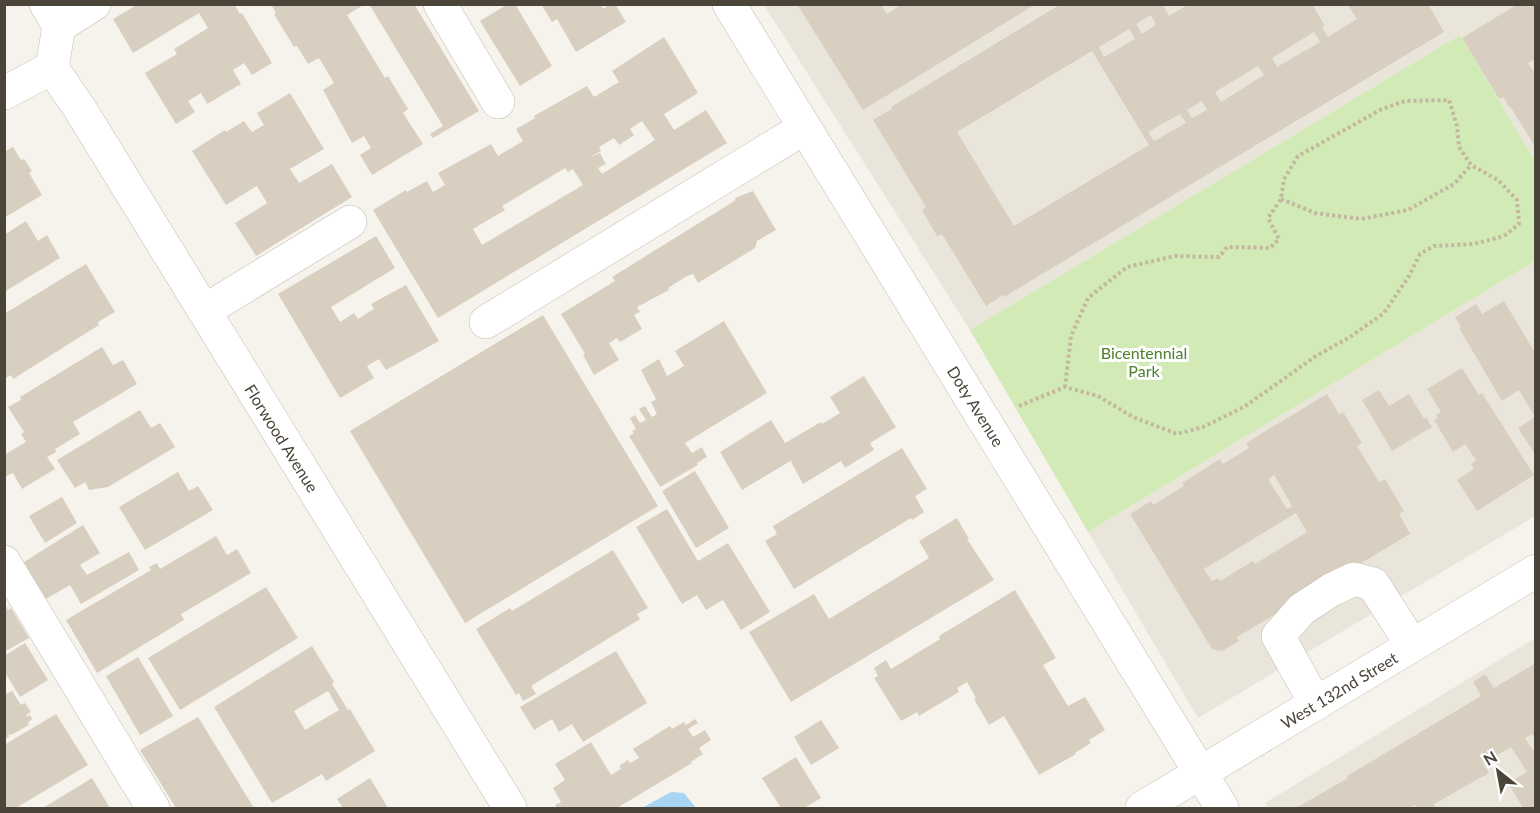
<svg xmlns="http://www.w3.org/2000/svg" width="1540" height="813" font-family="Lato,sans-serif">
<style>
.residential{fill:#eae5da}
.green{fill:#d2eab5}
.water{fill:#a9d4f2}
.building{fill:#d8cfc1;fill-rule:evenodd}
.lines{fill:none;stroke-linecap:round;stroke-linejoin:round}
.minor-casing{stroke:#c2bbae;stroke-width:34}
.path{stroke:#c4b79f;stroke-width:4;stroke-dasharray:3 3;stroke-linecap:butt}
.minor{stroke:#fff;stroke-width:33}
.labels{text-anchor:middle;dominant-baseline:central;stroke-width:6;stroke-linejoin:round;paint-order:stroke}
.park-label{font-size:16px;fill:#4a7f2a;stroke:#fff}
.street-label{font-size:16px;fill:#4b4439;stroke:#fff}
</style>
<rect width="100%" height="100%" fill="#f6f3ec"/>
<g class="residential">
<polygon points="764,5 1535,5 1535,161 1460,35 970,330"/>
<polygon points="1535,261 1535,516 1198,718 1088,532"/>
<polygon points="1535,638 1535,808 1268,808 1265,803"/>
</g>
<polygon class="green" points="1460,35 1535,161 1535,261 1088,532 970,330"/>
<polygon class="water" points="671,792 684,793 696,808 642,808"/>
<g class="building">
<polygon points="138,4 234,4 240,14 242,13 272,63 252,75 244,63 233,70 241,84 207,104 201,93 188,101 195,112 176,124 145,73 177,54 174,49 208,28 199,13 133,53 113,19"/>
<polygon points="271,4 365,4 347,15 385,78 388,76 408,109 403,113 423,144 372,175 360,155 371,148 364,136 352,143 323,90 334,83 319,58 308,64 297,46 294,47 274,14 276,13"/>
<polygon points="369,4 414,4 479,111 433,138 430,134 443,126"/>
<polygon points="508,4 515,4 552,66 520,86 480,21"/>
<polygon points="541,4 601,4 603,9 611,4 615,4 626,22 576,52 557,19 552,22"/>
<polygon points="797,4 881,4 887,14 902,4 1036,4 863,110"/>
<path d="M 1061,4 L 1169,4 L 1164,7 L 1169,16 L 1189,4 L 1312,4 L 1325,26 L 1322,28 L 1328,37 L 1357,19 L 1347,4 L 1428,4 L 1444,32 L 1004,297 L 1003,295 L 986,306 L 942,234 L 937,236 L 922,210 L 926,207 L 873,120 L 892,109 L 891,107 ZM 1151,15 L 1156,25 L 1142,34 L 1136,24 ZM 1129,29 L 1135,39 L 1104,57 L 1099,47 ZM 1314,32 L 1320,42 L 1277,67 L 1272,58 ZM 1092,51 L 1149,145 L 1014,226 L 957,132 ZM 1258,66 L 1264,75 L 1221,102 L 1215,92 ZM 1202,101 L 1207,110 L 1192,118 L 1187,110 ZM 1180,114 L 1186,123 L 1154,141 L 1148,132 Z"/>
<polygon points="1518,4 1536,4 1536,59 1528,63 1536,75 1534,77 1536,80 1536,148 1511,108 1510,108 1503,97 1499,99 1462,38"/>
<path d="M 664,37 L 698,93 L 664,114 L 674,130 L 706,110 L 727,143 L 438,318 L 373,210 L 406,190 L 407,192 L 427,181 L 433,192 L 445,185 L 438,173 L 491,144 L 498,156 L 523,141 L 516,129 L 535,118 L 534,116 L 587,86 L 594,97 L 619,82 L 612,71 ZM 642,121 L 655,140 L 602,174 L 598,168 L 606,164 L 600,153 L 590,157 L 601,151 L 599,147 L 614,138 L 619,145 L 634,135 L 630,129 ZM 565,168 L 568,172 L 573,169 L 583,185 L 482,245 L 473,229 L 505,210 L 502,206 Z"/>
<polygon points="290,93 324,149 290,169 299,183 332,164 352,197 256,256 235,223 267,203 257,186 226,205 192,151 225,130 226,132 244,121 252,132 264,125 257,113"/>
<polygon points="13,147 21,160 24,159 32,171 29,173 42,195 4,218 4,152"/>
<polygon points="753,191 776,230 757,241 755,248 698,283 693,274 687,276 668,288 669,290 637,307 640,312 634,315 642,329 620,342 617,338 609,343 619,360 594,375 583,355 585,354 561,314 615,281 612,277 736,200 735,198"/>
<polygon points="26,221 38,241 47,235 60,258 4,292 4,235"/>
<polygon points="376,236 395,268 331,307 340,322 354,313 358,319 374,309 371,304 406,285 439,341 386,370 379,359 367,366 374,378 340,398 278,294"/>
<polygon points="86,264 115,312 98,322 99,325 13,379 11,375 4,379 4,314"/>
<polygon points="1504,301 1536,354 1536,456 1518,428 1535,417 1519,390 1502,401 1459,328 1461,327 1455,317 1476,304 1482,314"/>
<polygon points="543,315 658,506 465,623 350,431"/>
<polygon points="724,321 767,393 685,443 692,453 702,447 707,457 697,463 698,465 660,487 629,436 634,433 632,431 636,429 630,418 635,415 640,423 646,420 639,409 645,406 652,417 657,414 651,402 656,399 641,370 659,359 667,376 684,366 675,351"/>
<polygon points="102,347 113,365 123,360 137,384 73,422 80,434 55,449 56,452 47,457 55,469 22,489 13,473 4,477 4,455 26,442 21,434 24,432 8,407 21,400 20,397"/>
<polygon points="1462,368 1479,395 1482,393 1534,475 1477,511 1457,480 1474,469 1471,464 1476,460 1465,444 1453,452 1434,420 1438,418 1436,415 1441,412 1427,389"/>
<polygon points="864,376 896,427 870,443 874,450 845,468 841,461 803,484 791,462 792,460 742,490 720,452 771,420 785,443 821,422 822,424 840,413 830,397"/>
<polygon points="1379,390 1389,406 1409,394 1424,419 1426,417 1432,427 1392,451 1362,400"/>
<path d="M 1327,394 L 1339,414 L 1343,412 L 1362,443 L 1357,446 L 1379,482 L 1385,479 L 1404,511 L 1399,514 L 1410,534 L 1237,637 L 1239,641 L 1222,651 L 1212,649 L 1130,514 L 1151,501 L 1153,505 L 1184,486 L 1182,483 L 1220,459 L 1223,464 L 1249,448 L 1246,443 ZM 1274,475 L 1292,506 L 1287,509 L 1268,479 ZM 1296,513 L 1307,532 L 1255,564 L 1253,561 L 1220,581 L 1218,578 L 1212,581 L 1204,569 Z"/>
<polygon points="140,410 151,428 160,423 175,447 108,487 89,490 85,482 75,488 57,460"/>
<polygon points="902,448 927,489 915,496 924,512 912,520 911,518 794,589 765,541 777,534 773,526"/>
<polygon points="695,471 729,528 696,548 662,491"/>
<polygon points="178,472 189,491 198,486 213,510 145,550 119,507"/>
<polygon points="62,497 77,523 45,543 29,516"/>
<polygon points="667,509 698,561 728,543 770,612 741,630 723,600 706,610 697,595 682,604 636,527"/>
<polygon points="957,518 969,539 967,539 994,580 791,702 749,632 814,594 829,619 929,558 919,541"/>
<polygon points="83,525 100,553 80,565 87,575 129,552 139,570 81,604 70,585 46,599 24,562"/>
<polygon points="216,536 227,555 237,549 251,573 181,614 184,620 97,673 66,620 151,570 149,567 157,563 160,569"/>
<polygon points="613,550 648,608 637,614 640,619 531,686 536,694 523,701 519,693 516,695 476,629 510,608 512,611"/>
<polygon points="266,587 298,638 180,710 148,658"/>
<polygon points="1015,590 1056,658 1043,665 1068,706 1085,697 1105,730 1089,740 1091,743 1075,753 1076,754 1039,775 1004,716 989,725 974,699 976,698 967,682 957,688 959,692 919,716 917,712 901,721 874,678 878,676 874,668 886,660 891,669 940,639 939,636"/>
<polygon points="4,604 8,610 11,608 29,638 4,652"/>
<polygon points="25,643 48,680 20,697 4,671 4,656"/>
<path d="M 312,646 L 334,682 L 332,684 L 348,710 L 350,709 L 375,751 L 326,781 L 322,774 L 272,803 L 214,707 ZM 328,691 L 339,710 L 305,730 L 294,711 Z"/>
<polygon points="616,651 647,703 583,742 572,724 559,732 552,719 534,730 520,707"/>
<polygon points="138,657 173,716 140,735 106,676"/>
<polygon points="1536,663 1536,740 1532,734 1525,738 1536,755 1536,808 1523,808 1508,783 1527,772 1511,747 1483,763 1489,773 1434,804 1435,806 1431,808 1417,808 1415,805 1408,808 1296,808 1348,778 1347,776 1481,696 1473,682 1485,674 1494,688"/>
<polygon points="12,691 21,705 25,703 31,712 26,715 27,717 30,715 32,719 28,723 29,725 11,735 10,734 8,735 9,737 4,739 4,695"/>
<polygon points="56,714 88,765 16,808 4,808 4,745"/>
<polygon points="198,717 254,808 176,808 140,750"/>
<polygon points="695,719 698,723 688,729 693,737 705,730 711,740 699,748 703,754 691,762 692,763 617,808 557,808 555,805 561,802 553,788 565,780 555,764 591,742 611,775 621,769 619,766 628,760 630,763 639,758 633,749 670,726 672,729 684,722 686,725"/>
<polygon points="821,720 839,748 811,765 794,737"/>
<polygon points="796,757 821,798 804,808 781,808 762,778"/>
<polygon points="92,778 110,808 43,808"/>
<polygon points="370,778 388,808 343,808 337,799"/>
</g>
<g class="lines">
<g class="minor-casing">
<g id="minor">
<polyline points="46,4 59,26 52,68"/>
<polyline points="440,4 498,102"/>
<polyline points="729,4 1222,808"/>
<polyline points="59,26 94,4"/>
<polyline points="52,68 80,109 510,808"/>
<polyline points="4,93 52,68"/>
<polyline points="204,311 350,222"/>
<polyline points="486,322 804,128"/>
<polyline points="4,562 153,808"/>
<polyline points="1316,704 1278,636 1302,609 1331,590 1354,579 1373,584 1412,645"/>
<polyline points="1142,808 1536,571"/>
</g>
</g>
<g class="path">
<polyline points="1281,199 1315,213 1361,219 1408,210 1454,184 1471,165"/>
<polyline points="1019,406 1065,387 1098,396 1133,417 1177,434 1203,427 1244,407 1316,356 1350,337 1384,313 1409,276 1420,254 1434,246 1474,244 1504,236 1519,224 1517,200 1498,180 1471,165 1459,147 1457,126 1449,100 1405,101 1382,109 1298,156 1284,179 1281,199 1268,218 1279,239 1270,248 1227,247 1219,257 1175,256 1127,267 1088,298 1071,336 1065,387"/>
</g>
<use href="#minor" class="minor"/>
</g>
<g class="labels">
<g class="park-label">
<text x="1144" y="352">Bicentennial<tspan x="1144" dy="18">Park</tspan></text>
</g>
<g class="street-label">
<text transform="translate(976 406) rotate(58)">Doty Avenue</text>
<text transform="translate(282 438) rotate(58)">Florwood Avenue</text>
<text transform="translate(1339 690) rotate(-31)">West 132nd Street</text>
</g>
</g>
<rect width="1540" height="813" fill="none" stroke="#4b4439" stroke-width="12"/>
<g transform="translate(1498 771) rotate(329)" stroke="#ffffff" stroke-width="4.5" paint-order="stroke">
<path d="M0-4.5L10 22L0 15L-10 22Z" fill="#4b4439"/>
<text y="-9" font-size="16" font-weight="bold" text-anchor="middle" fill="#4b4439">N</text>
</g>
</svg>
